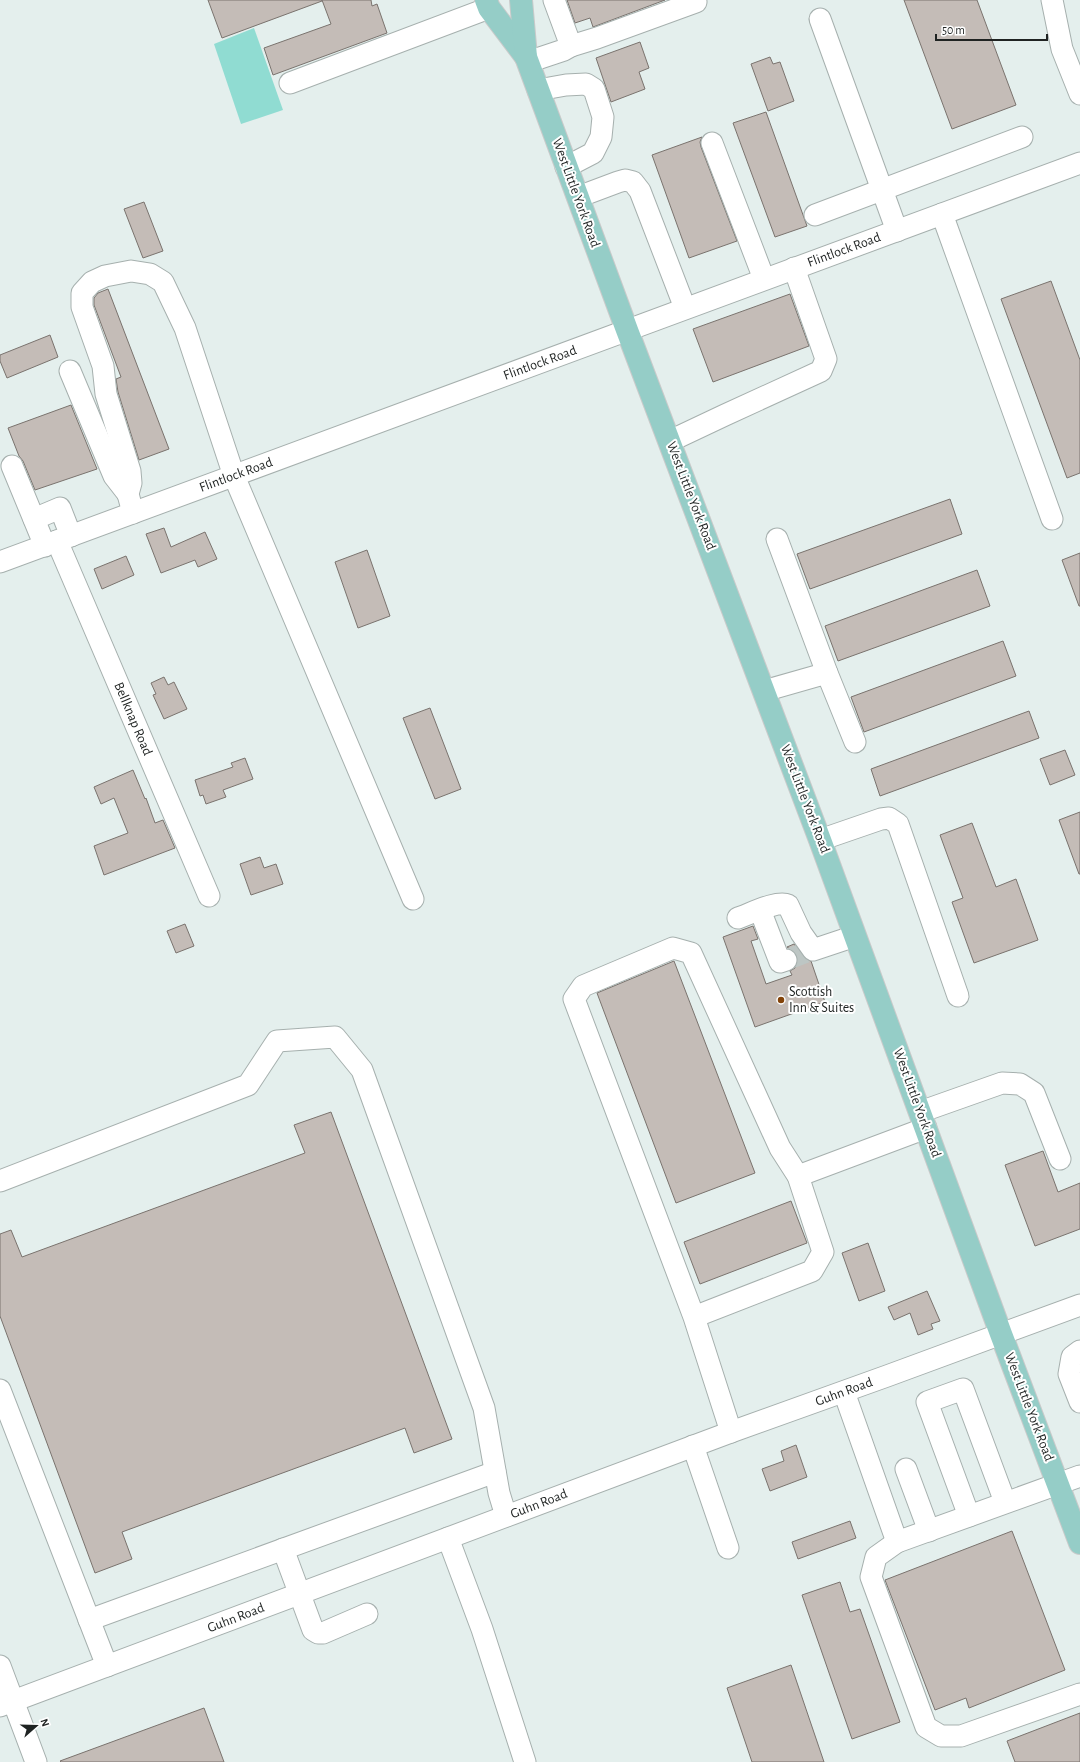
<svg xmlns="http://www.w3.org/2000/svg" width="1080" height="1762" font-family="'Alegreya Sans',sans-serif">
<style>
.green{fill:#90dcd2}
.building{fill:#c4bcb7;stroke:#7a736e}
.lines{fill:none;stroke-linecap:round;stroke-linejoin:round}
.minor-tunnel{stroke:#bdc6c4;stroke-width:21;stroke-dasharray:21 10;stroke-linecap:butt}
.minor-casing{stroke:#a6b0ae;stroke-width:23}
.major-casing{stroke:#c9caca;stroke-width:24}
.minor{stroke:#fff;stroke-width:21}
.major{stroke:#95cdc7;stroke-width:22}
.poi-dot{fill:#834309;stroke:#fff;stroke-width:1.5}
.labels{text-anchor:middle;dominant-baseline:central;stroke-width:4;stroke-linejoin:round;paint-order:stroke}
.street-label{font-size:14px;fill:#1f2322;stroke:#fff}
.poi-label{font-size:14px;fill:#1f2322;stroke:#fff;text-anchor:start}
</style>
<rect width="100%" height="100%" fill="#e4efed"/>
<polygon class="green" points="254,28 283,110 241,124 214,44"/>
<g class="building">
<polygon points="208,0 322,0 322,1 222,38"/>
<polygon points="322,0 371,0 372,6 377,4 387,33 273,75 264,48 331,24"/>
<polygon points="567,0 665,0 593,27 590,18 575,23"/>
<polygon points="904,0 977,0 1016,105 952,129"/>
<polygon points="640,42 649,68 639,72 645,89 611,102 596,58"/>
<polygon points="770,57 773,64 780,62 794,101 768,111 751,64"/>
<polygon points="766,112 807,226 775,237 733,123"/>
<polygon points="702,137 700,142 701,147 737,241 689,258 652,155"/>
<polygon points="144,202 163,251 143,258 124,209"/>
<polygon points="1051,281 1080,360 1080,473 1067,478 1001,299"/>
<polygon points="108,289 169,449 139,460 118,392 116,379 121,377 94,305 94,298 98,293"/>
<polygon points="790,294 809,346 713,382 693,329"/>
<polygon points="50,335 58,357 7,378 0,361 0,355"/>
<polygon points="71,405 97,469 35,490 23,461 19,456 8,428"/>
<polygon points="950,499 962,534 810,589 797,554"/>
<polygon points="164,528 171,547 205,532 217,559 198,567 195,560 161,573 146,534"/>
<polygon points="367,550 390,616 358,628 335,562"/>
<polygon points="1080,553 1080,606 1079,606 1062,560"/>
<polygon points="126,556 134,575 102,589 94,569"/>
<polygon points="977,570 990,606 838,661 825,626"/>
<polygon points="1003,641 1016,676 864,732 851,697"/>
<polygon points="164,677 168,685 174,682 187,709 164,719 153,695 156,694 151,683"/>
<polygon points="430,708 461,789 435,799 403,718"/>
<polygon points="1029,711 1039,738 880,796 871,769"/>
<polygon points="1065,750 1075,775 1050,785 1040,759"/>
<polygon points="245,758 253,779 223,790 226,797 206,804 203,795 200,796 195,780 233,767 231,763"/>
<polygon points="133,770 145,799 146,798 155,823 163,820 175,848 104,875 94,846 128,833 114,798 101,804 94,787"/>
<polygon points="1080,812 1080,874 1079,874 1059,820"/>
<polygon points="972,823 996,887 1016,879 1038,940 974,963 952,902 963,898 940,835"/>
<polygon points="260,857 264,868 276,864 283,884 251,895 240,864"/>
<polygon points="185,924 194,946 176,953 167,931"/>
<polygon points="753,926 758,939 751,941 766,984 792,975 790,971 795,968 798,963 797,957 794,951 787,947 794,944 803,957 811,961 825,1002 755,1027 723,937"/>
<polygon points="674,961 755,1173 676,1203 597,993"/>
<polygon points="331,1112 452,1439 414,1453 405,1428 122,1532 132,1559 95,1573 0,1316 0,1234 11,1230 22,1257 305,1153 294,1125"/>
<polygon points="1043,1151 1058,1192 1080,1183 1080,1229 1035,1246 1005,1165"/>
<polygon points="791,1201 807,1243 700,1284 684,1242"/>
<polygon points="868,1243 885,1291 859,1301 842,1253"/>
<polygon points="927,1291 940,1321 931,1324 933,1329 918,1335 910,1313 894,1320 888,1307"/>
<polygon points="796,1445 807,1477 770,1491 762,1469 784,1461 781,1451"/>
<polygon points="850,1521 856,1538 798,1559 792,1542"/>
<polygon points="1012,1531 1065,1670 969,1708 966,1698 935,1710 885,1580"/>
<polygon points="840,1582 850,1612 860,1609 900,1722 852,1739 802,1595"/>
<polygon points="791,1665 824,1762 752,1762 727,1688"/>
<polygon points="204,1708 224,1762 61,1762 60,1761"/>
<polygon points="1080,1713 1080,1762 1015,1762 1007,1741"/>
</g>
<g class="lines">
<polyline class="minor-tunnel" points="786,960 807,952"/>
<g class="minor-casing">
<g id="minor">
<polyline points="1052,0 1062,49 1080,94"/>
<polyline points="820,19 897,231"/>
<polyline points="571,46 597,38 696,2"/>
<polyline points="528,62 564,50 571,46 554,0"/>
<polyline points="290,83 489,8"/>
<polyline points="538,90 566,85 586,84 594,89 603,117 601,137 593,153 566,167"/>
<polyline points="712,143 764,279"/>
<polyline points="578,197 618,182 625,180 633,182 640,191 685,308"/>
<polyline points="942,214 1052,519"/>
<polyline points="815,215 1022,137"/>
<polyline points="70,371 114,476 128,494"/>
<polyline points="670,441 725,415 821,371 826,359 794,268"/>
<polyline points="12,466 45,546"/>
<polyline points="133,513 128,494 131,483 130,471 106,394 103,366 82,307 82,293 92,282 105,276 131,271 150,274 163,282 185,328 234,476 413,899"/>
<polyline points="34,519 60,508 71,536"/>
<polyline points="777,539 827,673"/>
<polyline points="57,541 209,896"/>
<polyline points="0,562 1080,163"/>
<polyline points="764,691 827,673 855,742"/>
<polyline points="820,840 881,819 889,818 898,824 958,996"/>
<polyline points="760,910 780,962 786,960"/>
<path d="M 738,918 C 750,914 777,900 788,905 L 801,933 L 813,950 L 855,936"/>
<polyline points="920,1112 1002,1083 1020,1084 1034,1093 1060,1159"/>
<polyline points="798,1176 926,1128"/>
<polyline points="0,1181 248,1085 277,1041 335,1037 362,1070 484,1408 499,1493 506,1516"/>
<polyline points="694,1317 812,1271 823,1252 798,1176 780,1148 691,953 673,948 583,986 574,999 694,1317 731,1432"/>
<polyline points="1080,1351 1072,1357 1069,1374 1080,1402"/>
<polyline points="0,1390 107,1666"/>
<polyline points="844,1392 897,1542"/>
<polyline points="693,1446 728,1548"/>
<polyline points="906,1469 929,1531"/>
<polyline points="1080,1476 897,1542 876,1557 871,1577 926,1727 941,1736 961,1736 1080,1694"/>
<polyline points="969,1516 927,1402 963,1389 1005,1502"/>
<polyline points="448,1538 482,1629 525,1762"/>
<polyline points="283,1549 313,1630 318,1633 323,1633 367,1614"/>
<polyline points="89,1620 495,1472"/>
<polyline points="0,1666 36,1762"/>
<polyline points="0,1706 731,1432 887,1376 1080,1305"/>
</g>
</g>
<g class="major-casing">
<g id="major">
<polyline points="486,0 489,8 526,57"/>
<polyline points="521,0 526,57 627,330 820,840 1001,1334 1080,1543"/>
</g>
</g>
<use href="#minor" class="minor"/>
<use href="#major" class="major"/>
</g>
<circle class="poi-dot" cx="781" cy="1000" r="4"/>
<g class="labels">
<g class="street-label">
<text transform="translate(576 193) rotate(70)">West Little York Road</text>
<text transform="translate(844 250) rotate(-20)">Flintlock Road</text>
<text transform="translate(540 363) rotate(-20)">Flintlock Road</text>
<text transform="translate(236 475) rotate(-20)">Flintlock Road</text>
<text transform="translate(691 496) rotate(69)">West Little York Road</text>
<text transform="translate(133 719) rotate(67)">Bellknap Road</text>
<text transform="translate(805 799) rotate(69)">West Little York Road</text>
<text transform="translate(917 1103) rotate(70)">West Little York Road</text>
<text transform="translate(844 1392) rotate(-20)">Guhn Road</text>
<text transform="translate(1029 1407) rotate(69)">West Little York Road</text>
<text transform="translate(539 1504) rotate(-21)">Guhn Road</text>
<text transform="translate(236 1618) rotate(-21)">Guhn Road</text>
</g>
<g class="poi-label">
<text x="789" y="992">Scottish<tspan x="789" dy="16">Inn &amp; Suites</tspan></text>
</g>
</g>
<g transform="translate(36 1726) rotate(70)" stroke="#ffffff" stroke-width="3" paint-order="stroke">
<path d="M0-3L7 15L0 10L-7 15Z" fill="#1f2322"/>
<text y="-6" font-size="11" font-weight="bold" text-anchor="middle" fill="#1f2322">N</text>
</g>
<path d="M936 34v6h111v-6" fill="none" stroke="#1f2322" stroke-width="2"/>
<text x="942" y="34" font-size="12" fill="#1f2322" stroke="#ffffff" stroke-width="3" paint-order="stroke">50 m</text>
</svg>
